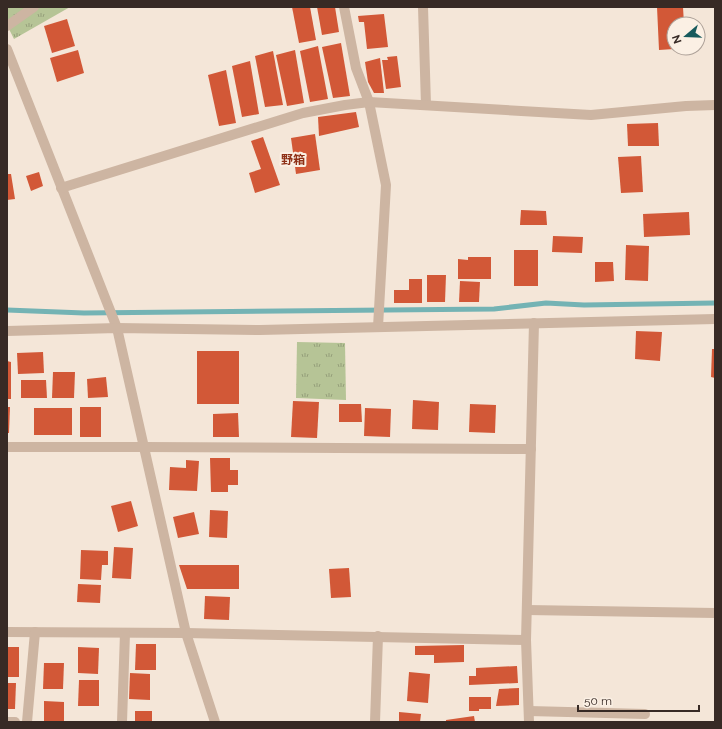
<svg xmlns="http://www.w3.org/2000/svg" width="722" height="729" font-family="Raleway,'Noto Sans JP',sans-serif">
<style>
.grass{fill:url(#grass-tufts)}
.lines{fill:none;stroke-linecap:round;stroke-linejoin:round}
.stream{stroke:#74b3b4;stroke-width:5}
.building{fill:#d25837}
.minor{stroke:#cdb5a2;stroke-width:10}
.labels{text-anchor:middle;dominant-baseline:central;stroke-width:4;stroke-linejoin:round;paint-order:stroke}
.quarter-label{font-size:12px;font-weight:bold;fill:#8e3016;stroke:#fbf0e4}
</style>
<defs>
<pattern id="grass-tufts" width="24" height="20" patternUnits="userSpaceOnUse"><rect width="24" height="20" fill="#b6c496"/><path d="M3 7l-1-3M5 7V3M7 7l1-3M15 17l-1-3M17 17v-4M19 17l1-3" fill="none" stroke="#959f7a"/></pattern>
</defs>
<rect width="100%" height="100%" fill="#f4e6d8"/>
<g class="grass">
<polygon points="7,7 70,7 14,39 8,27 7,27"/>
<polygon points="297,342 345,343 346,400 296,398"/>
</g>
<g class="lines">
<polyline class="stream" points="7,310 84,313 494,309 546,303 584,305 715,303"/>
</g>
<g class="building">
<polygon points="292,7 310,7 316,40 299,43"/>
<polygon points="317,7 335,7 339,32 322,35"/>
<polygon points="657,7 683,7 684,24 674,24 674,49 659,50"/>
<polygon points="384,14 388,47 367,49 364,22 359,22 358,16"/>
<polygon points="67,19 75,46 52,53 44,26"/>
<polygon points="341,43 350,96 333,98 322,47"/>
<polygon points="318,46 328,99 310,102 300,51"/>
<polygon points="78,50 84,73 57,82 50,58"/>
<polygon points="295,50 304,103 287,106 276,55"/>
<polygon points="273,51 283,105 265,107 255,56"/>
<polygon points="397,56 401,87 386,89 382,60 388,60 387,57"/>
<polygon points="380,58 384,93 374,93 368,82 365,62"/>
<polygon points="250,61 259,114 242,117 232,66"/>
<polygon points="226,70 236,123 219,126 208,75"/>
<polygon points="356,112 359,127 319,136 318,117"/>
<polygon points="658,123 659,146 628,146 627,124"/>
<polygon points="315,134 320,170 296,174 291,138"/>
<polygon points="263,137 280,185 255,193 249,173 261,169 251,141"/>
<polygon points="641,156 643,192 621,193 618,157"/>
<polygon points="39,172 43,186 31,191 26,176"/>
<polygon points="7,174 11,174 15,199 7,200"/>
<polygon points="521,210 546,211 547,225 520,225"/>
<polygon points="689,212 690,235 644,237 643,214"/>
<polygon points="553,236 583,237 582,253 552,252"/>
<polygon points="626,245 649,246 648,281 625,280"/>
<rect x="514" y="250" width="24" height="36"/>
<polygon points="468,257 491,257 491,279 458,279 458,259 468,260"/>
<polygon points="595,262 613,262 614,281 595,282"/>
<polygon points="427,275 446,275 445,302 427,302"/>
<polygon points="409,279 422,279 422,303 394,303 394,290 409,290"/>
<polygon points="460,281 480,282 479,302 459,302"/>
<polygon points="636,331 662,332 660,361 635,359"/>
<polygon points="712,349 715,349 715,378 711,377"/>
<rect x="197" y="351" width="42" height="53"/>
<polygon points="43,352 44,373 18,374 17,353"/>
<polygon points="7,361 11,362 11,399 7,399"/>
<polygon points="53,372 75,372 74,398 52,398"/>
<polygon points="106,377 108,397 88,398 87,379"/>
<polygon points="21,380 46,380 47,398 21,398"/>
<polygon points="413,400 439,402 438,430 412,429"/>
<polygon points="293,401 319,402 317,438 291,437"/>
<polygon points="339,404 361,404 362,422 339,422"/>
<polygon points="470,404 496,405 495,433 469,432"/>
<polygon points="7,407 10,407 9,433 7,433"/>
<rect x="80" y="407" width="21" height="30"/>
<rect x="34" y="408" width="38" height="27"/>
<polygon points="365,408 391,409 390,437 364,436"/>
<polygon points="238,413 239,437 213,437 213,414"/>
<polygon points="210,458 230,458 230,470 238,470 238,485 228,485 228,492 211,492"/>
<polygon points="186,460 199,461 197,491 169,490 170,467 186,468"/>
<polygon points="131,501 138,526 118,532 111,506"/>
<polygon points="210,510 228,511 227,538 209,537"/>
<polygon points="194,512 199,534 178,538 173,517"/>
<polygon points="114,547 133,548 131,579 112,578"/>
<polygon points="81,550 108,551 108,565 102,565 101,580 80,579"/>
<polygon points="179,565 239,565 239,589 187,589"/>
<polygon points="349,568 351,597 331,598 329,569"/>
<polygon points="78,584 101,585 100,603 77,602"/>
<polygon points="205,596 230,597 229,620 204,619"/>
<polygon points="136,644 156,644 156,670 135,670"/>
<polygon points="464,645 464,662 434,663 434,655 415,655 415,646"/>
<rect x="7" y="647" width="12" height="30"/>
<polygon points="78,647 99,648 98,674 78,673"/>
<polygon points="44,663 64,663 63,689 43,689"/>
<polygon points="517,666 518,683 469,685 469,676 476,676 476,668"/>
<polygon points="409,672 430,674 428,703 407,701"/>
<polygon points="130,673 150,674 150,700 129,699"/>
<polygon points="79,680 99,680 99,706 78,706"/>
<polygon points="7,683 16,683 15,709 7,709"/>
<polygon points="519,688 519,705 496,706 499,689"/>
<polygon points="469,697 491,697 491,709 479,709 479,711 469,711"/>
<polygon points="44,701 64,702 64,722 44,722"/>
<rect x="135" y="711" width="17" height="11"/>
<polygon points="399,712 421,714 420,722 399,722"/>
<polygon points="474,716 475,722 446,722 446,720"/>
</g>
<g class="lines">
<g class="minor">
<polyline points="344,7 356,68 369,102 386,185 378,327"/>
<polyline points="423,7 426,105"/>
<polyline points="7,26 34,7"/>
<polyline points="7,49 117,328 186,633 215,722"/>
<polyline points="61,188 303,113 345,105 369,102 591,115 686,106 715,105"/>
<polyline points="7,331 117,328 260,330 715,319"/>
<polyline points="7,447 144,447 531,449"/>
<polyline points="527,610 715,613"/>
<polyline points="7,632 186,633 526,640"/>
<polyline points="529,711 645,714"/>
<polyline points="7,722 15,722"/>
<polyline points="27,722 35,632"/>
<polyline points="122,722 125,633"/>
<polyline points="375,722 378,636"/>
<polyline points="529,722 526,640 534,323"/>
</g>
</g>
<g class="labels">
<g class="quarter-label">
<text x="293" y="160">野箱</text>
</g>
</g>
<rect width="722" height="729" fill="none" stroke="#372a25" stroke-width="16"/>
<g transform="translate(686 36) rotate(251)"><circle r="19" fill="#fbf0e4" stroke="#ada198"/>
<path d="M0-3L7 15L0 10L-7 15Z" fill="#175a5c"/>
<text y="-6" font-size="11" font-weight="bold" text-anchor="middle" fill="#372a25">N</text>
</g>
<path d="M578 705v6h121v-6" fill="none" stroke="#372a25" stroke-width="2"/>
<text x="584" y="705" font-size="12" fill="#372a25" stroke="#fbf0e4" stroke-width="3" paint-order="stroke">50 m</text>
</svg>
